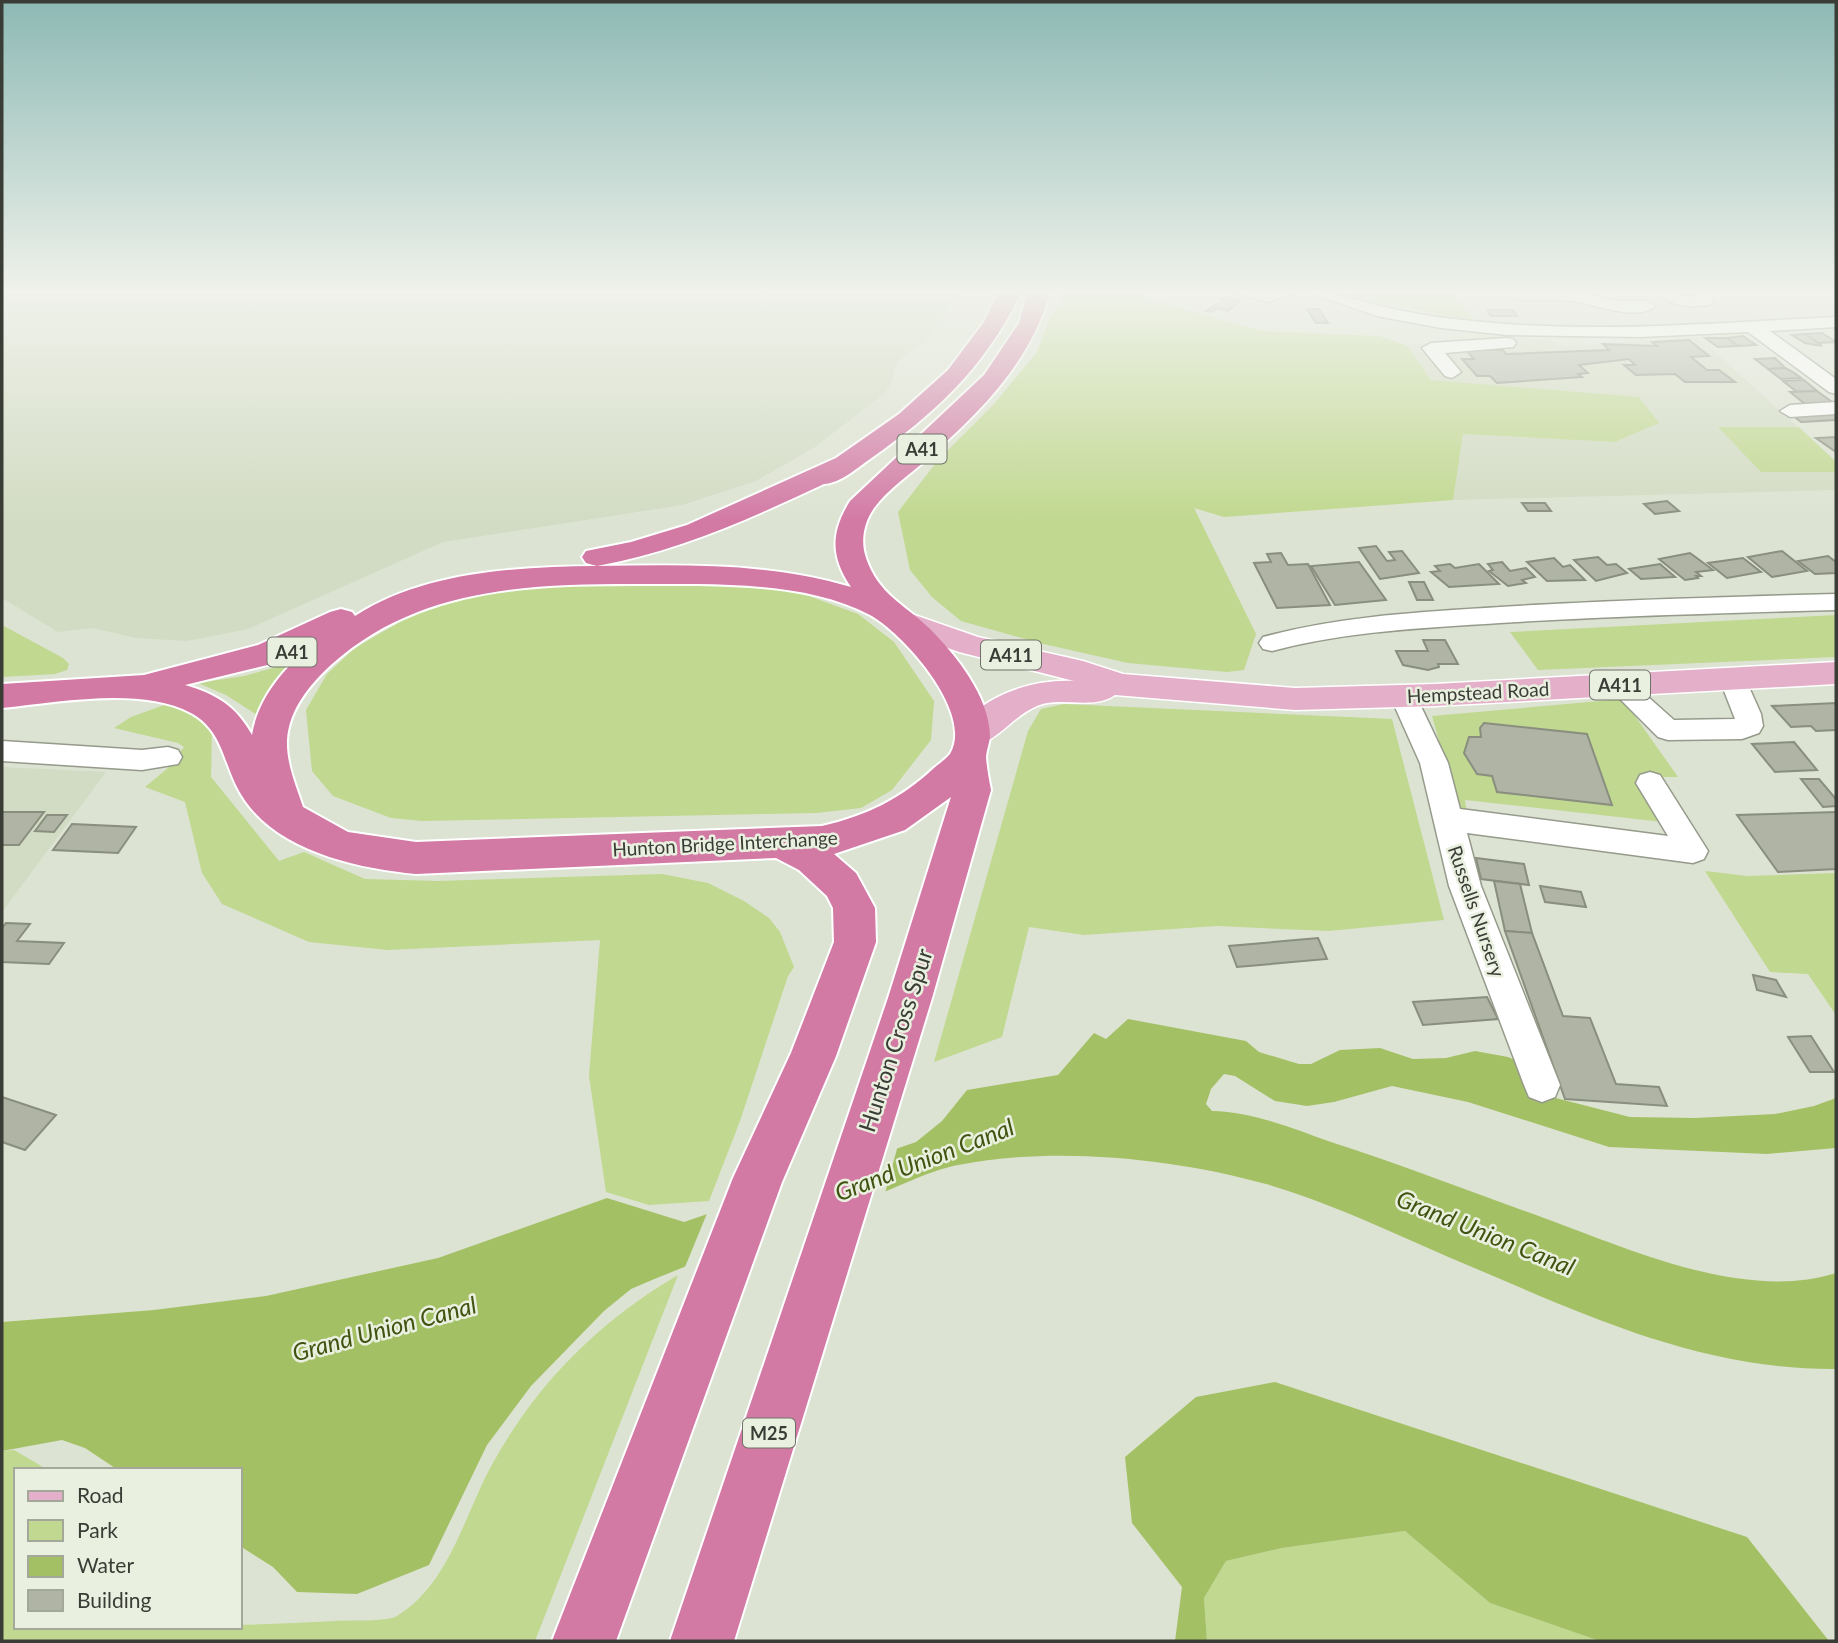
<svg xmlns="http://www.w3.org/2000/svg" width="1838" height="1643" font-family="Lato,sans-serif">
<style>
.built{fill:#d2dbc3}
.green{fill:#c0d88f}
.water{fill:#a4c065}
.pier{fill:#dde3d2}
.building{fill:#afb4a4;stroke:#898e7f;stroke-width:2}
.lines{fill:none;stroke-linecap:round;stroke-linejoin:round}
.minor-casing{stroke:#959a8b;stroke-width:3}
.major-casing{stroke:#fff;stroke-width:3}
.highway-casing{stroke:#fff;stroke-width:4}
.minor{fill:#fff;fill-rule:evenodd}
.major{fill:#e4afc8;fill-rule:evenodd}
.highway{fill:#d279a4;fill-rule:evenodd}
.labels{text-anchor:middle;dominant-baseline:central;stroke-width:5;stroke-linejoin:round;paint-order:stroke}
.shield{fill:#eaf0df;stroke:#6f7269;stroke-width:2}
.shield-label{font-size:18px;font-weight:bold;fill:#3a3c36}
.street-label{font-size:19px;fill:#3a3c36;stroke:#eaf0df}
.near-street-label{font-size:23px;fill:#3a3c36;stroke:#eaf0df}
.near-water-label{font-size:24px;font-style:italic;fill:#415310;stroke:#eaf0df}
</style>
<rect width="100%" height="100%" fill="#dde3d2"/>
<g class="built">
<polygon points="2,292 959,292 926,340 897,362 892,381 884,394 815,447 756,481 682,505 443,542 248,629 187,641 136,638 93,628 58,632 2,598"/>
<polygon points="1495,336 1551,341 1563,346 1698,337 1836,461 1836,490 1453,500 1463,434 1615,442 1658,423 1639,397 1431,380 1406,345"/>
<polygon points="2,767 106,772 2,912"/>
</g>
<g class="green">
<polygon points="1062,292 1141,292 1154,301 1262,331 1379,336 1406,345 1431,380 1639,397 1659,423 1615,442 1463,434 1453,500 1224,517 1194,508 1256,634 1244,670 1227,672 1128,663 1039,643 961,621 932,597 910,570 898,512 938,460 994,404 1037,352 1050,318 1060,304"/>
<polygon points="1353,292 1451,292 1474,320 1357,299"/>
<polygon points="1718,427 1799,427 1836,462 1836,472 1761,472"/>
<polygon points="578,584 749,584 806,595 858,614 894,642 934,701 931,740 892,790 861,808 816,813 422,821 391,818 333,796 312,771 306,710 327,674 355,648 427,606 514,586"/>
<polygon points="1836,615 1836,657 1538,670 1510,632"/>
<polygon points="2,625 63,658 69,664 67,670 55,674 2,677"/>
<polygon points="294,662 257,715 226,695 198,683 244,676"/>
<polygon points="1623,699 1678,777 1638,777 1663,822 1465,800 1467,812 1459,811 1432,716"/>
<polygon points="167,704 196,714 212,728 211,777 279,861 304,852 365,879 438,881 662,874 708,883 744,901 769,918 780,932 794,967 788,976 740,1121 709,1201 649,1205 606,1192 589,1076 600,940 388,950 309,942 222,904 202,873 185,802 145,787 168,768 184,747 178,743 114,728 131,717"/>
<polygon points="1064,704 1392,719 1444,920 1328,931 1217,926 1084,935 1029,927 1002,1037 934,1062 1028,731 1041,709"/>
<polygon points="1705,871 1747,876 1836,873 1836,1015 1808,974 1770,972"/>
<path d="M 678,1275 L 535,1641 L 2,1641 L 2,1451 L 14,1450 L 48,1470 L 16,1470 L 16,1627 C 123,1627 228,1627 334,1621 C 348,1620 387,1622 397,1616 C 450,1584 465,1512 494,1461 C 539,1381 600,1321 678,1275 Z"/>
<polygon points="1405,1531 1490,1603 1601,1641 1207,1641 1204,1598 1226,1561 1282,1548"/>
</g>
<g class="water">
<path d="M 1128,1019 L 1246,1041 L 1259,1052 L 1299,1064 L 1311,1064 L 1340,1050 L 1380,1048 L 1413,1059 L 1446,1058 L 1475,1051 L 1508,1057 L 1536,1069 L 1544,1095 L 1630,1117 L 1695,1118 L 1775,1114 L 1814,1106 L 1836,1098 L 1836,1148 L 1767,1154 L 1609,1147 L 1468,1102 L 1392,1086 L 1334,1102 L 1307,1106 L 1275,1101 L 1235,1076 L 1224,1074 L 1211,1089 L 1206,1104 L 1212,1111 C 1255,1112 1294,1129 1334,1143 C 1405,1166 1474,1193 1544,1218 C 1629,1249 1745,1302 1836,1273 L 1836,1369 C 1704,1370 1592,1318 1472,1267 C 1405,1239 1336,1204 1266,1184 C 1172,1158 1054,1146 958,1165 C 926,1171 888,1192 857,1203 C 781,1231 705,1257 631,1289 L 604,1311 L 531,1386 L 487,1445 L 429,1565 L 357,1594 L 297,1592 L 273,1567 L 240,1546 L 240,1470 L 118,1470 L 85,1448 L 62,1440 L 2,1451 L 2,1322 L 154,1310 L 266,1296 L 438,1258 L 607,1198 L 684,1222 L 916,1142 L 942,1121 L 967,1090 L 1058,1075 L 1094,1033 L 1106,1039 Z"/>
<polygon points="1275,1382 1747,1537 1829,1641 1600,1641 1490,1603 1405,1531 1282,1548 1226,1561 1204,1598 1207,1641 1175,1641 1182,1587 1132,1523 1125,1457 1196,1397"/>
</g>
<polygon class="pier" points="898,1145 884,1197 683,1272 708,1211"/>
<g class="building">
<polygon points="1224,297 1240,301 1228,311 1217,308 1212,312 1206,311 1224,300 1220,299"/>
<polygon points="1307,309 1319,309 1328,323 1316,323"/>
<polygon points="1487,310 1513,310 1517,316 1491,316"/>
<polygon points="1822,333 1836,342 1818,343 1805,334"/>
<polygon points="1805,334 1818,343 1822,346 1805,343 1792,335"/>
<polygon points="1743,336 1756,345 1738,346 1727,338"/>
<polygon points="1705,338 1727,338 1738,346 1718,347"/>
<polygon points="1689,340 1709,356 1691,357 1707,370 1719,370 1735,382 1685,382 1675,374 1636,375 1624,365 1635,365 1629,359 1579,365 1588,373 1578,374 1582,377 1497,383 1490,376 1477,376 1462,359 1474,359 1466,350 1503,350 1506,354 1609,350 1603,344 1657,346 1652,342"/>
<polygon points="1775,358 1785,368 1768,369 1755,359"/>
<polygon points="1785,368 1793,372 1801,378 1781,379 1768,369"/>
<polygon points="1804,380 1817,391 1797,392 1783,381"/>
<polygon points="1817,391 1832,402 1805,404 1790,392"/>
<polygon points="1836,413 1836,420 1801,422 1792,415"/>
<polygon points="1836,437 1836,452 1816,438"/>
<polygon points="1667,501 1679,511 1655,514 1644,504"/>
<polygon points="1522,503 1545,503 1551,511 1528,511"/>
<polygon points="1376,546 1387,561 1395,560 1389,552 1402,551 1419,573 1380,579 1359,548"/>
<polygon points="1782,551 1807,571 1772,577 1748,557"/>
<polygon points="1281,553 1288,565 1308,564 1330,605 1277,608 1254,563 1271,562 1267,554"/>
<polygon points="1690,553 1713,570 1696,572 1701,576 1696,576 1698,578 1685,580 1659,559"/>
<polygon points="1828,556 1836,562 1836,573 1815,574 1798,561"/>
<polygon points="1598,557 1607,565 1616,564 1627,573 1596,581 1574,560"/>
<polygon points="1554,558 1563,567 1570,565 1585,580 1547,581 1527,562"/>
<polygon points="1743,558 1761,572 1727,578 1708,563"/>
<polygon points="1359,562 1386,600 1335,605 1311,566"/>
<polygon points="1502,562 1510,571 1526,568 1535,577 1522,580 1526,583 1508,586 1489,571 1493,570 1488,564"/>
<polygon points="1450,564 1455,568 1479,564 1499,584 1449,587 1431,572 1440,571 1435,566"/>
<polygon points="1660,564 1675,577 1641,579 1629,569"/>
<polygon points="1409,582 1424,582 1433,600 1417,600"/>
<polygon points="1423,640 1445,640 1458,664 1438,664 1439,667 1428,670 1403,665 1396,651 1428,651"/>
<polygon points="1836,703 1836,730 1816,731 1811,726 1791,727 1772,706"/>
<polygon points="1484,723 1587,734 1612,805 1497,792 1492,776 1477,774 1464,753 1469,737 1481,737 1480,728"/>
<polygon points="1794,742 1817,770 1775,772 1752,744"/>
<polygon points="1801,779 1819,779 1836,799 1836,806 1823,807"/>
<polygon points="2,812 44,812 19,845 2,845"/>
<polygon points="1836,812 1836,869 1778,872 1737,815"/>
<polygon points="47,815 67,815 54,832 35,831"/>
<polygon points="72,824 136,827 118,853 53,850"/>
<polygon points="1476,858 1524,864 1529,885 1481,879"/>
<polygon points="1494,881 1520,884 1532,933 1505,931"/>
<polygon points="1540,886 1581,892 1586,907 1545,902"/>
<polygon points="6,923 30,924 17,941 64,943 49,964 2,962 2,928"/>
<polygon points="1505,931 1532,933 1563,1016 1590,1018 1616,1084 1659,1087 1667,1106 1565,1099"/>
<polygon points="1318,938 1327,959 1237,967 1229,946"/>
<polygon points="1753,975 1776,980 1786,997 1757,990"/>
<polygon points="1487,997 1498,1019 1423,1025 1413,1002"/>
<polygon points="1811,1036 1834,1072 1810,1072 1788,1037"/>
<polygon points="2,1097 56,1115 25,1150 2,1142"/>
</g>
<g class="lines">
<g class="minor-casing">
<g id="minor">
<polygon points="1232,292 1298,292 1268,302"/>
<path d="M 1308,292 C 1336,292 1354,300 1380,306 C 1421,316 1464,321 1507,324 C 1616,332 1727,322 1836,317 L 1836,327 L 1770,331 L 1836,379 L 1836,394 L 1829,392 L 1748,332 L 1640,337 L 1507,335 L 1441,328 L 1377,316 Z"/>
<path d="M 1515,292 L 1579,292 L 1617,301 L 1646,301 L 1655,306 C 1640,322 1592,304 1573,301 C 1556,299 1539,300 1522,300 L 1516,299 Z"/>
<path d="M 1657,292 L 1695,297 L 1693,292 L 1710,292 L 1714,300 L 1712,304 C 1693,308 1671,308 1657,292 Z"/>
<polygon points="1507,338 1513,339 1516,343 1513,347 1445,353 1461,372 1452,378 1445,376 1422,348 1431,343"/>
<polygon points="1836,402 1836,414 1790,417 1780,411 1790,405"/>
<path d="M 1836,594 L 1836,610 C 1724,613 1612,616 1500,623 C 1423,628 1347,631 1272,651 L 1263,649 L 1259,643 L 1263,637 C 1341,616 1420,612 1500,607 C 1612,600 1724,597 1836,594 Z"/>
<polygon points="1732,669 1741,672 1745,678 1761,714 1763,726 1759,733 1742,739 1668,740 1658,737 1606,685 1610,679 1619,676 1628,679 1674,720 1735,719 1719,678 1723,672"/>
<polygon points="1403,687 1412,690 1416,696 1448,763 1460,809 1668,836 1636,783 1640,775 1650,772 1660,775 1708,851 1704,859 1693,863 1467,833 1481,886 1560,1085 1555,1097 1542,1102 1529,1097 1524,1085 1449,886 1420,763 1390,696 1394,690"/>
<polygon points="2,741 142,750 168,747 178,750 182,757 178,764 142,770 2,761"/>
</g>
</g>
<g class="major-casing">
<path id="major" d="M 903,611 L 978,637 L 1083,661 L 1123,674 L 1295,688 L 1435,684 L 1836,662 L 1836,684 L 1435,706 L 1295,710 L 1115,695 C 1092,711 1059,695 1035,707 C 1009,718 990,753 960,745 L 955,736 C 978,696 1031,679 1074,681 L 959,652 L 892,628 L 888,621 L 892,614 Z"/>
</g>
<g class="highway-casing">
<path id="highway" d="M 999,292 L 1021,292 C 987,365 935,414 870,459 C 857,468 841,483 824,484 C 749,519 679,551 597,566 C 683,565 767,562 851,587 C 830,556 831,532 850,501 L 984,375 L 1019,323 L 1028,292 L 1050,292 C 1030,364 979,413 925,461 C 909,475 887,490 874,508 C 864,522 860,541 866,558 C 878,594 904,604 929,628 C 955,654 990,697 990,737 C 989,744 986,752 986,758 C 987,769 989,780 991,790 L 932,998 L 734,1641 L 670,1641 L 888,998 L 951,797 L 905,830 L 834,854 L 856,873 L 875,908 L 876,942 L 836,1056 L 782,1182 L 616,1641 L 552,1641 L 733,1178 L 791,1053 L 834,942 L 833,908 L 827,896 L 799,870 L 776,858 L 416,874 C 353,868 268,849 237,787 C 223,759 221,729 191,713 C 140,686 57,703 2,708 L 2,684 L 144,675 L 258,645 L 330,612 L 341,609 L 352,612 L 355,616 C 425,571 517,567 597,566 L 586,563 L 582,557 L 586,551 L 631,542 L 687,525 L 836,458 L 899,414 L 948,370 L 984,322 ZM 698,584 C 754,585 819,588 870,615 C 903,633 975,713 950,754 C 946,759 939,764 934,768 C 901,799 866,816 822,826 L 416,842 L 348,832 L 303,807 C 296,786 286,763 287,740 C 289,709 310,684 332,664 C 434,573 571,585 698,584 ZM 310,647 C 283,669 258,699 252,735 C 236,706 216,694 185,685 L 280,662 Z"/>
</g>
<use href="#minor" class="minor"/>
<use href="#major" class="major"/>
<use href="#highway" class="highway"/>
</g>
<linearGradient id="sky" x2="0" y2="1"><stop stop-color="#8db9b4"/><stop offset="0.56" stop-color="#f0f2eb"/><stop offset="1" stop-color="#f0f2eb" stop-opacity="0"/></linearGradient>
<rect width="1838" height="522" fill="url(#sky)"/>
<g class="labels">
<g class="shield">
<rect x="897.5" y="434.5" width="49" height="29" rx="5"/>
<rect x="267.5" y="637.5" width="49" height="29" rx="5"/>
<rect x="981" y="640.5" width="60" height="29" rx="5"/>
<rect x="1590" y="670.5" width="60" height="29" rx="5"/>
<rect x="743" y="1418.5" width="52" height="29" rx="5"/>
</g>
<g class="shield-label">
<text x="922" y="449">A41</text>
<text x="292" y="652">A41</text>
<text x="1011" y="655">A411</text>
<text x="1620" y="685">A411</text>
<text x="769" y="1433">M25</text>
</g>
<g class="street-label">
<text transform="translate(1478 692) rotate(-3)">Hempstead Road</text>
<text transform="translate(725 843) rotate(-3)">Hunton Bridge Interchange</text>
<text transform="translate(1477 911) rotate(71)">Russells Nursery</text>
</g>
<g class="near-street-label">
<text transform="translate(895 1040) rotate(-72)">Hunton Cross Spur</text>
</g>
<g class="near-water-label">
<text transform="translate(924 1159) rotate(-21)">Grand Union Canal</text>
<text transform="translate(1486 1232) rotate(22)">Grand Union Canal</text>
<text transform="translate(384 1328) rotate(-15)">Grand Union Canal</text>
</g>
</g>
<rect width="1838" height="1643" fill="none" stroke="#3a3c36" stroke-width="7"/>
<rect x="14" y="1468" width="228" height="161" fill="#eaf0df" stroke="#a4a89b" stroke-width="2"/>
<rect x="28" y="1491" width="35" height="10" fill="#e4afc8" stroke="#a4a89b" stroke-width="2"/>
<text x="77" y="1503" font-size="21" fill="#3a3c36">Road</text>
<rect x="28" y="1520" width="35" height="21" fill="#c0d88f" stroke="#a4a89b" stroke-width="2"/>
<text x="77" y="1538" font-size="21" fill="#3a3c36">Park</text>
<rect x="28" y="1556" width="35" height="21" fill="#a4c065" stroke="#a4a89b" stroke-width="2"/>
<text x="77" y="1573" font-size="21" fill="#3a3c36">Water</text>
<rect x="28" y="1590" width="35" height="21" fill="#afb4a4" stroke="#a4a89b" stroke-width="2"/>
<text x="77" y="1608" font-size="21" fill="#3a3c36">Building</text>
</svg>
